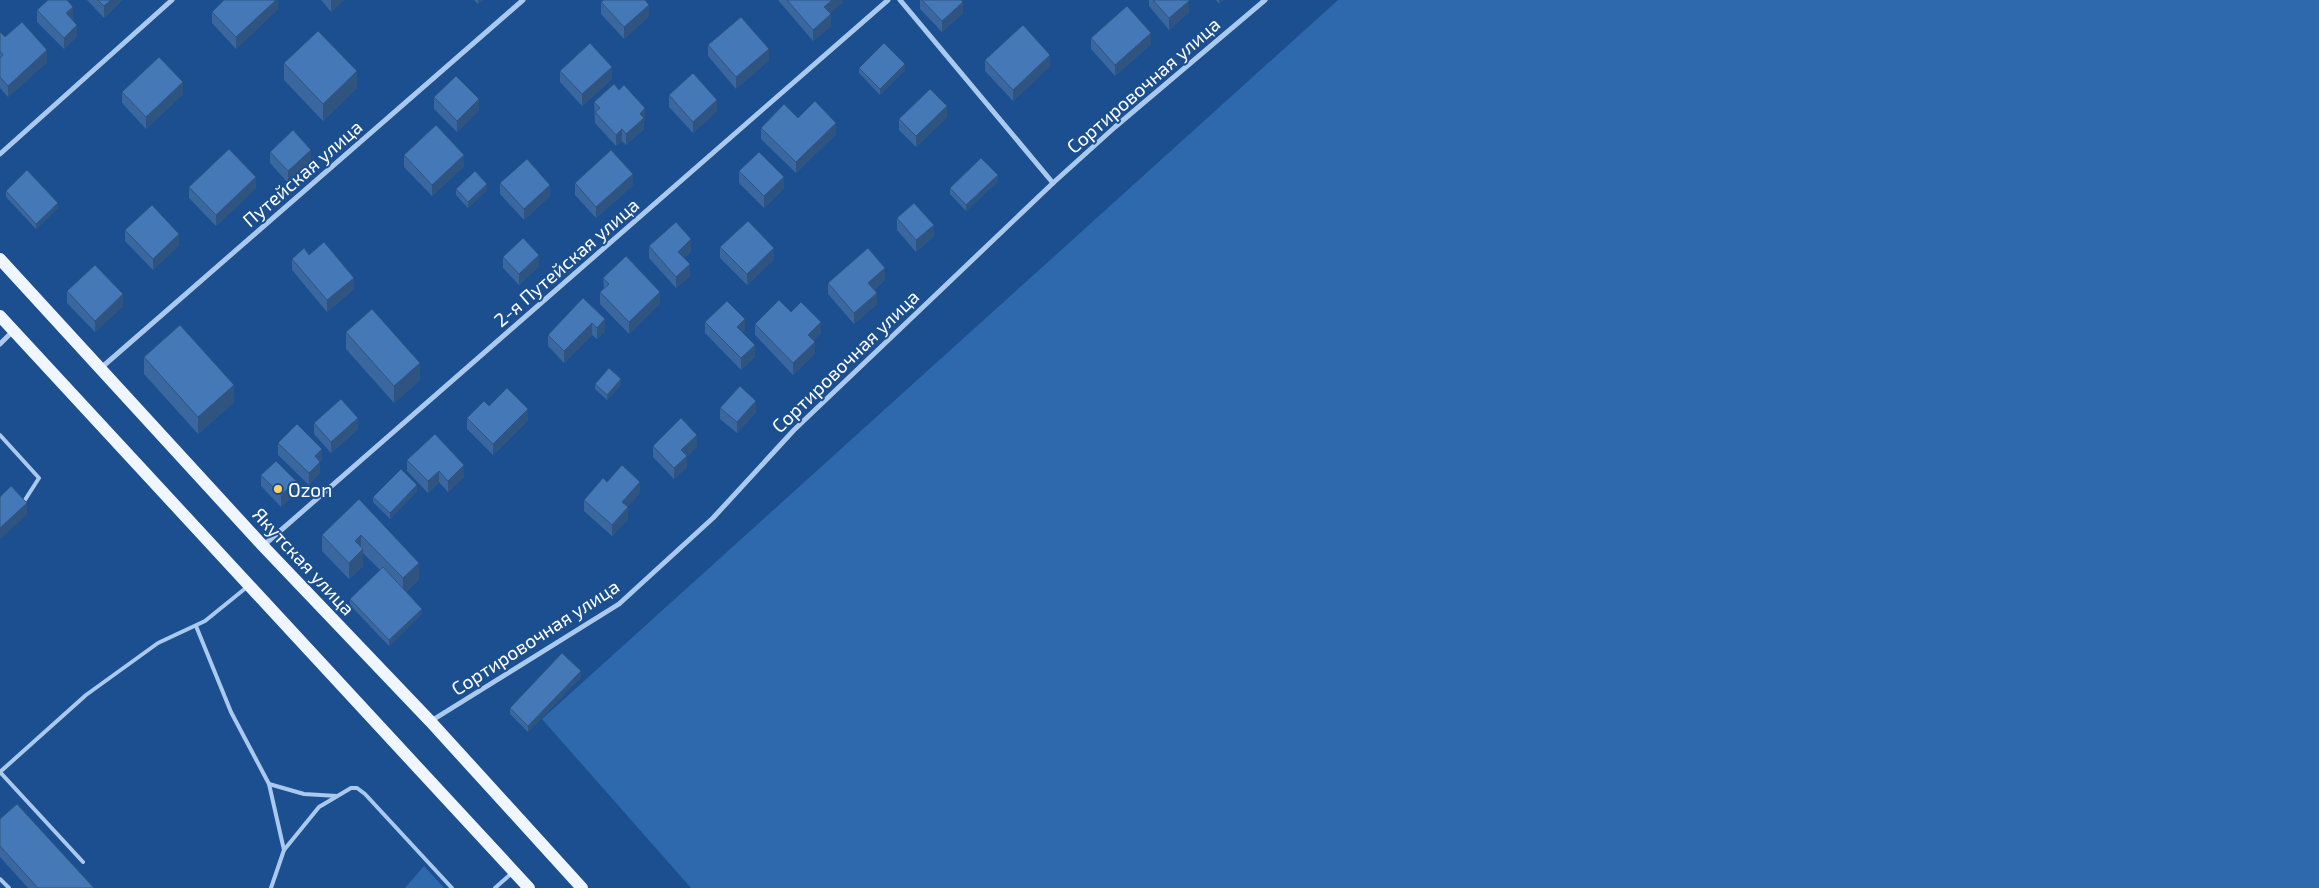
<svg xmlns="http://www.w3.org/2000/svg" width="2319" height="888" font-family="'Exo 2',sans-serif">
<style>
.green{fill:#2e69ad}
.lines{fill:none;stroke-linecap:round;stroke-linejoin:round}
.lane{stroke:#a9c9ee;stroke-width:4}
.street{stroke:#a9c9ee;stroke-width:5}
.primary{stroke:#f0f6ff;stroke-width:12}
.wall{fill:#3a679d}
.shaded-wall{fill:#305480}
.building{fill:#4478b7;stroke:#305480}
.poi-dot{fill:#ffd166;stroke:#1b4f8f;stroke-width:2}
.labels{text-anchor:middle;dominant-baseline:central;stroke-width:4;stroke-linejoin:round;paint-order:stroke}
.street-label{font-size:19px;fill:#fff;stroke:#1b4f8f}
.poi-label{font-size:19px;fill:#fff;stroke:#1b4f8f;text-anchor:start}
</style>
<rect width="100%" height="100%" fill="#1b4f8f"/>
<g class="green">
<polygon points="1338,0 2319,0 2319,888 691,888 542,719"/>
<polygon points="424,866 444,888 405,888"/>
</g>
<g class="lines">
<g class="lane">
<polyline points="0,435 39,478 23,503"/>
<polyline points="196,626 231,712 269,784 284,850"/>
<polyline points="0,772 86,695 158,643 205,621 247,587"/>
<polyline points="0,772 83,862"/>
<polyline points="269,784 304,794 337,796"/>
<polyline points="0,879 9,888"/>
<polyline points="271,888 284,850 319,807 351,788 357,788 365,794 452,888"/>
<polyline points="495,888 512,873"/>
</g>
<g class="street">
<polyline points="900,0 1053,183"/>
<polyline points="0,154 172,0"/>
<polyline points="0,344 12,332"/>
<polyline points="101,368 523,0"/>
<polyline points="264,545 888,0"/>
<polyline points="431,721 619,604 713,518 794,430 1053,183 1115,127 1265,0"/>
</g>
<g class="primary">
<polyline points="0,259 263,546 430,721 582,888"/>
<polyline points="0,316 529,888"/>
</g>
</g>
<g class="wall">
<polygon points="87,0 122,0 104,18"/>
<polygon points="278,0 278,9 236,49 212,23 212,12"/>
<polygon points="321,0 344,0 331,12"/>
<polygon points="474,0 483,0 478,4"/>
<polygon points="778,0 843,0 843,2 830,13 831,26 813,41"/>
<polygon points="920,0 961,0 963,13 942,32 920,9"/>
<polygon points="1149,0 1189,0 1189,12 1169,30 1149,6"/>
<polygon points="1216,0 1224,0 1219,4"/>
<polygon points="601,2 649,16 624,39 601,14"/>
<polygon points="37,10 73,18 72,19 77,36 64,49 37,22"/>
<polygon points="0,32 5,37 47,62 8,97 0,88"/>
<polygon points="1091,38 1151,44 1115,76 1091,49"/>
<polygon points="708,45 769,60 736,89 708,56"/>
<polygon points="985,60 1050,66 1013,101 985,71"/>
<polygon points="284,63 357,88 323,121 284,80"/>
<polygon points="859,68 905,70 880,95 859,73"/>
<polygon points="560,71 612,79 582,106 560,82"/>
<polygon points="122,92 183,94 146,129 122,103"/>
<polygon points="669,95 717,111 693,133 669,107"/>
<polygon points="434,97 479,110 457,132 434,109"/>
<polygon points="594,102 645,120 644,121 644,129 626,145 622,141 616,146 595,123"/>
<polygon points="947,117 916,147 899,130 899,119"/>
<polygon points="761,128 836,134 796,173 761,139"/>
<polygon points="270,152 311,161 288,183 270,163"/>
<polygon points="404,155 464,166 432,196 404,167"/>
<polygon points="739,171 784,188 764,208 739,183"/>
<polygon points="998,181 966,211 950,194 950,188"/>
<polygon points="500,183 550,196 524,220 500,194"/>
<polygon points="575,183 633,185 596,218 575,195"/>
<polygon points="189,187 256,188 216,226 189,198"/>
<polygon points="456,189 487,190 468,208 456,195"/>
<polygon points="6,191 58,208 36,229 6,197"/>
<polygon points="897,218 934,236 916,252 897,230"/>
<polygon points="125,230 179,245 153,270 125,241"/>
<polygon points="649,246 691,251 684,258 690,276 676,288 649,258"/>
<polygon points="720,247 774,259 747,285 720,258"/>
<polygon points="503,257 539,266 519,285 503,268"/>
<polygon points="292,259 354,289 327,312 292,270"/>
<polygon points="603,278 660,303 629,334 600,304 600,292 604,289"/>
<polygon points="885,279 874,290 877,304 854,324 828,294 828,283"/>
<polygon points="67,291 123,306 95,332 67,303"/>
<polygon points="583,298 605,331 597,339 592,335 564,363 548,346 548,335"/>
<polygon points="791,312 821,333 813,340 815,353 793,375 755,335 755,324"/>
<polygon points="705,322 745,330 742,333 755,356 741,370 705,333"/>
<polygon points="346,332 420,380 394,403 346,349"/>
<polygon points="144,357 234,402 198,434 144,374"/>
<polygon points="595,384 621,385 607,400 595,389"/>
<polygon points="489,406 528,420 493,455 467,429 467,418"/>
<polygon points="720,408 756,412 737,433 720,419"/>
<polygon points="314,423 358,429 331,453 314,434"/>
<polygon points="278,443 322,460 320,462 320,473 309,485 278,455"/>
<polygon points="653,446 697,446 687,457 687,467 674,479 653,457"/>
<polygon points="407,460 464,477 448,492 439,482 428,493 407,471"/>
<polygon points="261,475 296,492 281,507 261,486"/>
<polygon points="417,491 390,519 373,502 373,497"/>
<polygon points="640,493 627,507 628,519 612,536 584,511 584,500"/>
<polygon points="359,499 419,579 406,592 422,614 389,646 350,605 350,599 380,570 363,553 363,566 349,579 322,551 322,535"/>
<polygon points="581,677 528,732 510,714 510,708"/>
<polygon points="0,819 94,888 28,888 0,857"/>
</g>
<g class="shaded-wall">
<polygon points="111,0 122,0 104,18 104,6"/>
<polygon points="276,0 278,0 278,9 236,49 236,37"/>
<polygon points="331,0 344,0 331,12"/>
<polygon points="478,0 483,0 478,4"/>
<polygon points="832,0 843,0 843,2 824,18 824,7"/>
<polygon points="1219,0 1224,0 1219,4"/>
<polygon points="1189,1 1189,12 1169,30 1169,18"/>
<polygon points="963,2 963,13 942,32 942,21"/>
<polygon points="649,5 649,16 624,39 624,27"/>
<polygon points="73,7 73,18 66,25 66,13"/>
<polygon points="831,14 831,26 813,41 813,30"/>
<polygon points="77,25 77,36 64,49 64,38"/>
<polygon points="1151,33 1151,44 1115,76 1115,65"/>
<polygon points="769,49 769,60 736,89 736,77"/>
<polygon points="47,50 47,62 8,97 8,86"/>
<polygon points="1050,55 1050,66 1013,101 1013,90"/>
<polygon points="905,64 905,70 880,95 880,89"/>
<polygon points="612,67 612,79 582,106 582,94"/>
<polygon points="357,71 357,88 323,121 323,104"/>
<polygon points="183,82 183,94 146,129 146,117"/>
<polygon points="479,99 479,110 457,132 457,121"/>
<polygon points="717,100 717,111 693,133 693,122"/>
<polygon points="947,106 947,117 916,147 916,136"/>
<polygon points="645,108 645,120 644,121 644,129 626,145 626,134 640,114"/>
<polygon points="836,123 836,134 796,173 796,162"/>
<polygon points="622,129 622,141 616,146 616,135"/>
<polygon points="311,150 311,161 288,183 288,171"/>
<polygon points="464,155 464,166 432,196 432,185"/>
<polygon points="633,174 633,185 596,218 596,207"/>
<polygon points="998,175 998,181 966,211 966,205"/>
<polygon points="256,177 256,188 216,226 216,215"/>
<polygon points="784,177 784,188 764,208 764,196"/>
<polygon points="487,184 487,190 468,208 468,202"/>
<polygon points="550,185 550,196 524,220 524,209"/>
<polygon points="58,203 58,208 36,229 36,224"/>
<polygon points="934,225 934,236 916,252 916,240"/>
<polygon points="179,234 179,245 153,270 153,259"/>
<polygon points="691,239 691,251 678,263 678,252"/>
<polygon points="774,248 774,259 747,285 747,274"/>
<polygon points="539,255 539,266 519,285 519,274"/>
<polygon points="690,264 690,276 676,288 676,277"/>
<polygon points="885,268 885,279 868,295 868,283"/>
<polygon points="354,278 354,289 327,312 327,300"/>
<polygon points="660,292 660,303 629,334 629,322"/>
<polygon points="877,293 877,304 854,324 854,313"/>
<polygon points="123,294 123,306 95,332 95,321"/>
<polygon points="605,319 605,331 597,339 597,328"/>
<polygon points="745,319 745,330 737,338 737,327"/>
<polygon points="821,322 821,333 808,346 808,335"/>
<polygon points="592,323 592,335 564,363 564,351"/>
<polygon points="815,342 815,353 793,375 793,363"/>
<polygon points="755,345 755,356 741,370 741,358"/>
<polygon points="420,363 420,380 394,403 394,386"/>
<polygon points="621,379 621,385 607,400 607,395"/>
<polygon points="234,385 234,402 198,434 198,417"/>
<polygon points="756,401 756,412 737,433 737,422"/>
<polygon points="528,409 528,420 493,455 493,444"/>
<polygon points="358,418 358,429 331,453 331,442"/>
<polygon points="697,435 697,446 687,457 687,467 674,479 674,468 681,450"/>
<polygon points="322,449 322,460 320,462 320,473 309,485 309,473 315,456"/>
<polygon points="464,465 464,477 448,492 448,481"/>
<polygon points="439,471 439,482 428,493 428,481"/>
<polygon points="296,481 296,492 281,507 281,495"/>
<polygon points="640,482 640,493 622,513 622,502"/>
<polygon points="417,485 417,491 390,519 390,513"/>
<polygon points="27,503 27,515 0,539 0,528"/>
<polygon points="628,507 628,519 612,536 612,525"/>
<polygon points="361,535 361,551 363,549 363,566 349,579 349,563 355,541"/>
<polygon points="419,563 419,579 403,595 403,578"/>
<polygon points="422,609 422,614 389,646 389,640"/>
<polygon points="581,671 581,677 528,732 528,726"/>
</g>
<g class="building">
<polygon points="48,0 67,0 73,7 66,13 77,25 64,38 37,10"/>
<polygon points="98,0 111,0 104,6"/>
<polygon points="224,0 276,0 236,37 212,12"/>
<polygon points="604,0 645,0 649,5 624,27 601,2"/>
<polygon points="787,0 832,0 824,7 831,14 813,30"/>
<polygon points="922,0 961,0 963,2 942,21"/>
<polygon points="1153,0 1189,0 1189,1 1169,18"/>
<polygon points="1127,6 1151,33 1115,65 1091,38"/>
<polygon points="741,17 769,49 736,77 708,45"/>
<polygon points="22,22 47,50 8,86 0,77 0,58 3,55 0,51 0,32 5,37"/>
<polygon points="1023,25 1050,55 1013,90 985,60"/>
<polygon points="318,31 357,71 323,104 284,63"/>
<polygon points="590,43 612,67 582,94 560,71"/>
<polygon points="884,43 905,64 880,89 859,68"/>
<polygon points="159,57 183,82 146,117 122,92"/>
<polygon points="693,73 717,100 693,122 669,95"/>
<polygon points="456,76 479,99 457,121 434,97"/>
<polygon points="614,84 619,90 624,85 645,108 640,114 644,118 626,134 622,129 616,135 595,112 600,108 594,102"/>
<polygon points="930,89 947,106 916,136 899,119"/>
<polygon points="815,101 836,123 796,162 761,128 784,104 798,118"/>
<polygon points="436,125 464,155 432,185 404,155"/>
<polygon points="293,130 311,150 288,171 270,152"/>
<polygon points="229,149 256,177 216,215 189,187"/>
<polygon points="611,150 633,174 596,207 575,183"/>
<polygon points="759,152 784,177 764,196 739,171"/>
<polygon points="981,158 998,175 966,205 950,188"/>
<polygon points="527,159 550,185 524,209 500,183"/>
<polygon points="27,170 58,203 36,224 6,191"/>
<polygon points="475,171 487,184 468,202 456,189"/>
<polygon points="914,203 934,225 916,240 897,218"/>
<polygon points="152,205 179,234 153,259 125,230"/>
<polygon points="748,221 774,248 747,274 720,247"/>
<polygon points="676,222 691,239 678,252 690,264 676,277 649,246"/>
<polygon points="523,238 539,255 519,274 503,257"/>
<polygon points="324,242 354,278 327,300 292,259 304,248 309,255"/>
<polygon points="868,248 885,268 868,283 877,293 854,313 828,283"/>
<polygon points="626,256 660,292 629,322 600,292 609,284 603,278"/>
<polygon points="95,265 123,294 95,321 67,291"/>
<polygon points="583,298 605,319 597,328 592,323 564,351 548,335"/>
<polygon points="779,300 791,312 801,302 821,322 808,335 815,342 793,363 755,324"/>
<polygon points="727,301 745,319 737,327 755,345 741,358 705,322"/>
<polygon points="372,309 420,363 394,386 346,332"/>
<polygon points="180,325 234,385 198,417 144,357"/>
<polygon points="609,368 621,379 607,395 595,384"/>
<polygon points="740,386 756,401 737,422 720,408"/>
<polygon points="507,388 528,409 493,444 467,418 484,401 489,406"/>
<polygon points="341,399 358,418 331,442 314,423"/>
<polygon points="681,418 697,435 681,450 687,456 674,468 653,446"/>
<polygon points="297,424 322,449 315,456 320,462 309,473 278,443"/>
<polygon points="435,434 464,465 448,481 439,471 428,481 407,460"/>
<polygon points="276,461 296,481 281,495 261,475"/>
<polygon points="622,465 640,482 622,502 628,507 612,525 584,500 603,478 607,482"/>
<polygon points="401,469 417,485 390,513 373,497"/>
<polygon points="11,486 27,503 0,528 0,497"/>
<polygon points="359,499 419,563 403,578 361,535 355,541 363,549 349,563 322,535"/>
<polygon points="383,567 422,609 389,640 350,599"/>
<polygon points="562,653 581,671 528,726 510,708"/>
<polygon points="17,804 94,888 38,888 0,846 0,819"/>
</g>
<circle class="poi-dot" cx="278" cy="489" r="5"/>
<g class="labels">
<g class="street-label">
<text transform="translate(1143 85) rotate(-41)">Сортировочная улица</text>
<text transform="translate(302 173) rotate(-41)">Путейская улица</text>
<text transform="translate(566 262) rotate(-41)">2-я Путейская улица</text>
<text transform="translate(845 361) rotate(-44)">Сортировочная улица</text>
<text transform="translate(304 561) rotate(47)">Якутская улица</text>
<text transform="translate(535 637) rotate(-33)">Сортировочная улица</text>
</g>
<g class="poi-label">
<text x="288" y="489">Ozon</text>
</g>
</g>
</svg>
